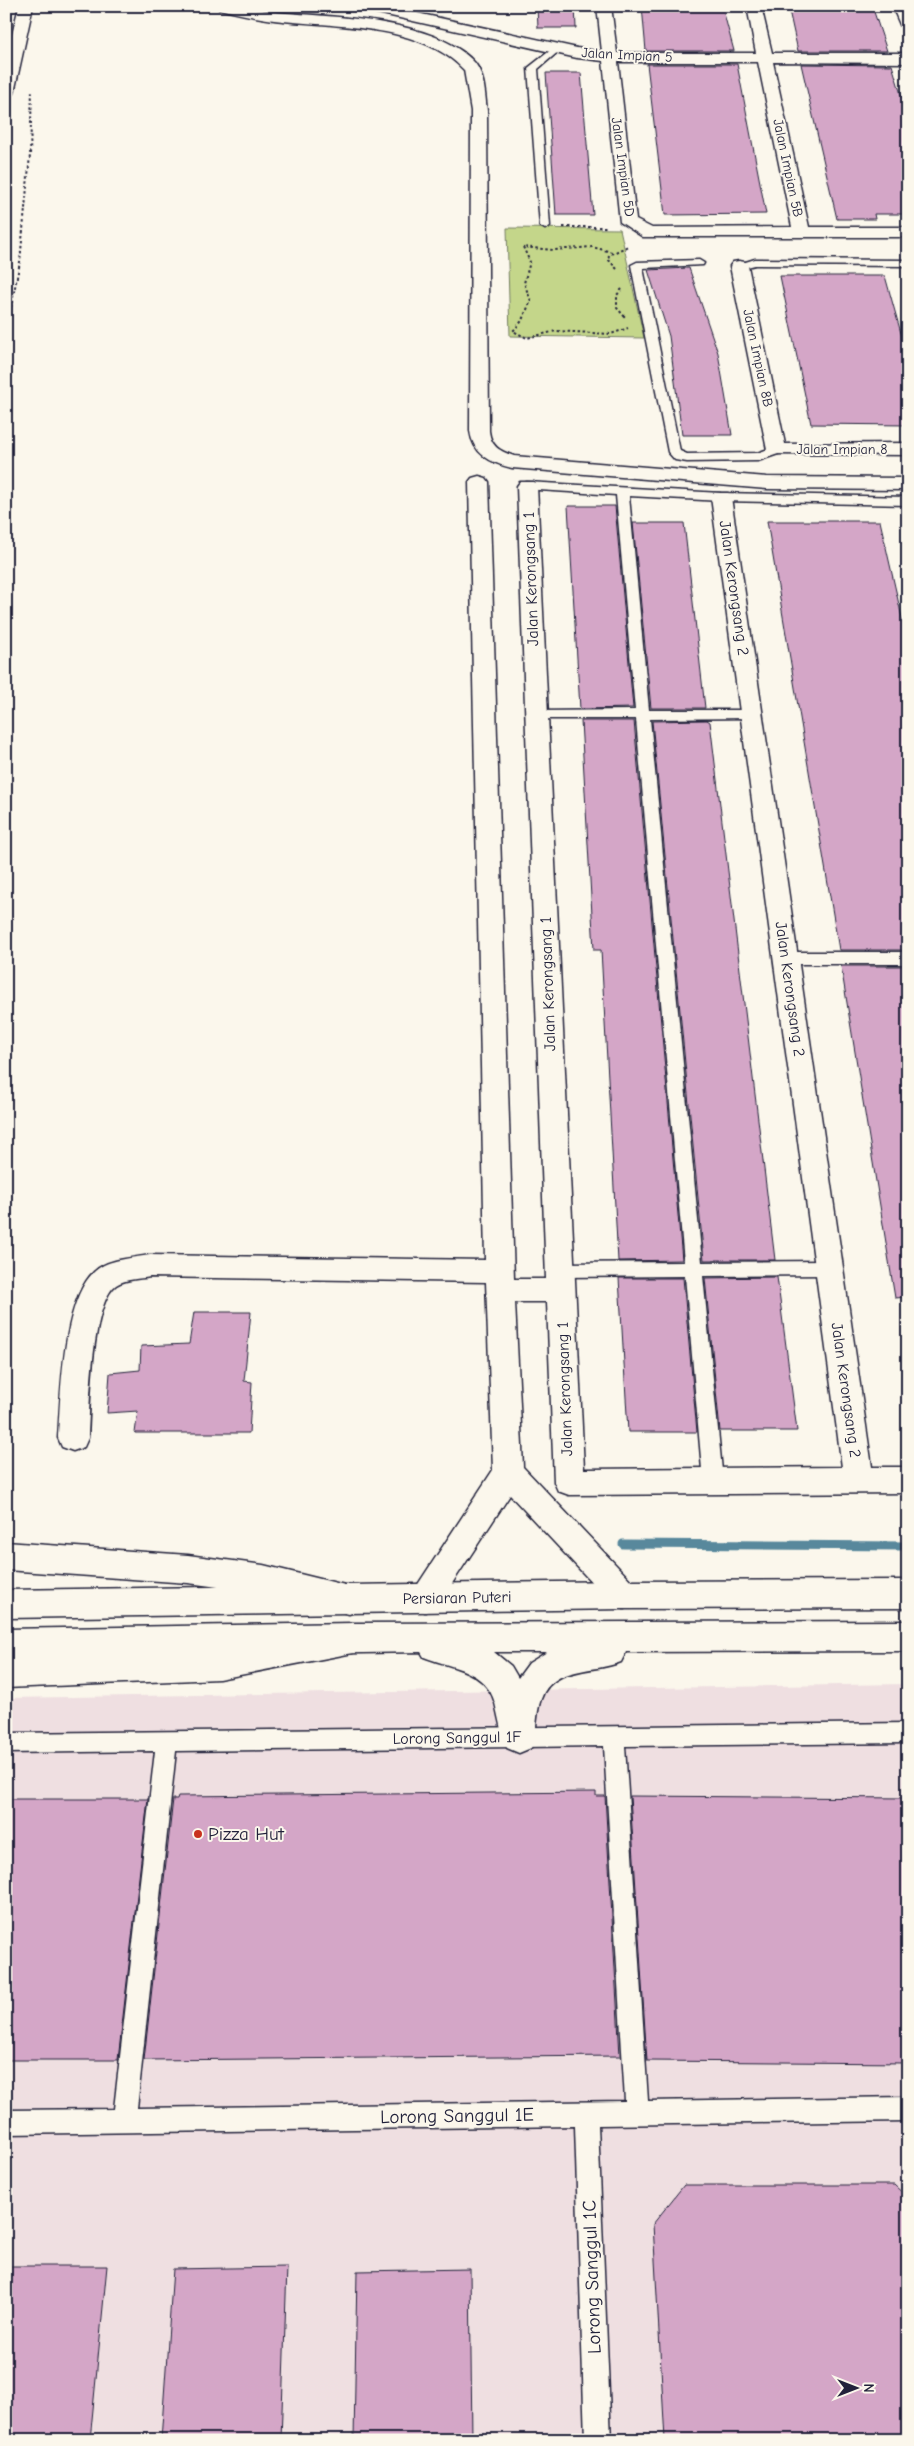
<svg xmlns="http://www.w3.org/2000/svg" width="914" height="2446" font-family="'Comic Neue',sans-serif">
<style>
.built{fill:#efdfe1}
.green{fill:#c4d68a;stroke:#737c62}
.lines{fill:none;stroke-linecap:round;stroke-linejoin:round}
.stream{stroke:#59889c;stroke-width:9}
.building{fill:#d4a6c7;stroke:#22223b}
.service-casing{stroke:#22223b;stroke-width:3}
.minor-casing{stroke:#22223b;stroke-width:3}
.tertiary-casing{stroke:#22223b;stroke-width:3}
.motorway-casing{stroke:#22223b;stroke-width:3}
.path{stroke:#22223b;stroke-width:2;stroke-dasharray:2.5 2.5;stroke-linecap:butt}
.service{fill:#fbf7ec;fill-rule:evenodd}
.minor{fill:#fbf7ec;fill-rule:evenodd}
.tertiary{fill:#fbf7ec;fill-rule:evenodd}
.motorway{fill:#fbf7ec;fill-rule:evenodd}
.poi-dot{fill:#c8321e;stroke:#fbf7ec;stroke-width:2}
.labels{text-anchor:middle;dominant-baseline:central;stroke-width:4;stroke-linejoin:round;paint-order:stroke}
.far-street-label{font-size:14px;fill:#22223b;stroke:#fbf7ec}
.street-label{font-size:16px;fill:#22223b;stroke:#fbf7ec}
.near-poi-label{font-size:19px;fill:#22223b;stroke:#fbf7ec;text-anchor:start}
.near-street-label{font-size:19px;fill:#22223b;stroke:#fbf7ec}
</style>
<rect width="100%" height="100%" fill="#fbf7ec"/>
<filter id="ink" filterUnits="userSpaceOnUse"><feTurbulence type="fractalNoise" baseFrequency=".02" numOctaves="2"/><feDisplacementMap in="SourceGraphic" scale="10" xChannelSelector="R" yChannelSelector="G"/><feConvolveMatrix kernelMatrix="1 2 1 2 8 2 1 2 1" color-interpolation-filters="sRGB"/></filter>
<g filter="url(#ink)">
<polygon class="built" points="908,1684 908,2440 6,2440 6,1698"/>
<polygon class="green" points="507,228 620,229 644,338 510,336"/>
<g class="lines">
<polyline class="stream" points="623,1544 908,1546"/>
</g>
<g class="building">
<polygon points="537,6 575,6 576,28 538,28"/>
<polygon points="642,6 722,6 734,51 646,51"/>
<polygon points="788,6 872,6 887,51 798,51"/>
<polygon points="647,64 737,64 766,214 665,215"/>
<polygon points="801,64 892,65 908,117 908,214 874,214 875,219 837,219"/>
<polygon points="546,73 581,73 593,215 556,215"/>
<polygon points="689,268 718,353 732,435 682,435 669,336 648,270"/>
<polygon points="780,276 885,276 908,358 908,425 811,424"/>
<polygon points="568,506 615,506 633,708 580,709"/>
<polygon points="767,521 880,521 908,644 908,950 839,950"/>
<polygon points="633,523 684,523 705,708 651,708"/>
<polygon points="707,720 710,722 775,1260 704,1260 652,721"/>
<polygon points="581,721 634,721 682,1260 618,1261 601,950 594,950"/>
<polygon points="841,966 908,966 908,1297 895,1298"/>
<polygon points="777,1277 797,1431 720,1431 705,1278"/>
<polygon points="619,1278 683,1278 697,1432 628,1432"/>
<polygon points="194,1312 251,1312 244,1381 252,1382 249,1433 135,1433 138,1411 107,1413 110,1373 140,1370 141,1346 189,1344"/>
<polygon points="596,1792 596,1796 605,1796 620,2056 144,2060 173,1799 177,1799 178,1796"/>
<polygon points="630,1796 908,1798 908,2063 647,2061"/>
<polygon points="6,1799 148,1799 118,2060 6,2060"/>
<polygon points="684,2185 894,2185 908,2198 908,2440 665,2440 653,2224"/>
<polygon points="6,2266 107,2266 90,2440 6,2440"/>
<polygon points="287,2267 281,2440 161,2440 173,2269"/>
<polygon points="470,2269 472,2440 354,2440 357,2271"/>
</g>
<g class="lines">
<g class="service-casing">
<g id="service">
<polygon points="556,46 561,49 559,51 538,69 550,226 545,229 540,226 528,68"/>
<polygon points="755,259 908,260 908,266 755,265 739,269 733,266"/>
<polygon points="699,260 704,263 703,265 643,268 680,451 687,454 757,453 777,446 783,450 781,453 758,461 687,462 675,460 668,452 631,265 637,262"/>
<polygon points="527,482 721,493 908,497 908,505 721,501 629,496 649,710 751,710 758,714 751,718 650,719 702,1262 829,1261 835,1263 838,1268 835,1273 829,1275 703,1276 723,1481 720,1487 713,1489 706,1487 703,1481 685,1276 560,1277 554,1275 551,1270 554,1265 560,1263 684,1262 636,719 537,719 530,715 537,711 635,710 616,495 523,489 521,486 523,483"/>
<polygon points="786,952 908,952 908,964 786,964 780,962 778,958 780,954"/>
<path d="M 908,1723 L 908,1743 L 625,1746 L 648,2101 L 908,2097 L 908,2121 L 598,2125 L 611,2440 L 585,2440 L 575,2126 L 6,2134 L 6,2110 L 114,2109 L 155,1751 L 6,1753 L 6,1733 ZM 604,1746 L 625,2101 L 137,2108 L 176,1751 Z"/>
</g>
</g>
<g class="minor-casing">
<g id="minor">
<path d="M 344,6 L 385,6 L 577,48 L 602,52 L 597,6 L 611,6 L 617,53 L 756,53 L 747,6 L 761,6 L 772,53 L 908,53 L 908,63 L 773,62 L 809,227 L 908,227 L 908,237 L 643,237 L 620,222 L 603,61 L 577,58 L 373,12 L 351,10 ZM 618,62 L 758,62 L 792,227 L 652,228 L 636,220 Z"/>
<polygon points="892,6 906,6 908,31 901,27"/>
<polygon points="739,261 745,262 748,266 785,444 908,443 908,455 770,454 767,450 730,266 733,262"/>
<path d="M 479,476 L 486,478 L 489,482 L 514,1279 L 546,1279 L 517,486 L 520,482 L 534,482 L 537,486 L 584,1469 L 842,1467 L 711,497 L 714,493 L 728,493 L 731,497 L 872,1467 L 908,1467 L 908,1493 L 569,1495 L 558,1491 L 554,1482 L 547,1302 L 515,1302 L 523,1467 L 635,1585 L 640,1595 L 635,1605 L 624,1609 L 613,1605 L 510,1495 L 436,1608 L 425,1612 L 414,1608 L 409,1598 L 493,1470 L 486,1282 L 150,1277 C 140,1279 125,1279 116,1285 C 91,1303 90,1406 88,1438 L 84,1447 L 73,1451 L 62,1447 L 58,1438 C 61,1395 62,1300 95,1271 C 108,1259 133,1258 150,1255 L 485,1260 L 469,482 L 472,478 Z"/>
</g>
</g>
<g class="tertiary-casing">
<g id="tertiary">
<path d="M 217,6 C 240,6 262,11 286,13 C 338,17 438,20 475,63 C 485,76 485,95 487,111 L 489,431 C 491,447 500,451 514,456 L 767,477 L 908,478 L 908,490 L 767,489 L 512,468 C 491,463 473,454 470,431 L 471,111 L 464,70 C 423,25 339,27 283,21 C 261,19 240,14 219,9 Z"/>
<polygon points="908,1580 908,1608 624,1609 6,1618 6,1590 624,1581"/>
<path d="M 908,1621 L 908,1651 L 626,1652 L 621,1662 C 595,1673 553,1665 541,1699 C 535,1715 538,1732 531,1748 L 519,1753 L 507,1748 C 501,1734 499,1719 495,1703 C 486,1670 452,1668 424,1657 L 421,1652 L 6,1659 L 6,1629 L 353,1623 ZM 494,1652 L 547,1652 L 529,1663 L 518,1678 L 511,1666 Z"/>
</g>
</g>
<g class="motorway-casing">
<g id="motorway">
<polygon points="19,6 33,6 14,93 6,98 6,59"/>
<polygon points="6,1542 188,1555 263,1565 349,1586 360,1590 365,1600 360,1610 349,1614 263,1593 188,1583 6,1570"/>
<polygon points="353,1623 364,1628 369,1638 364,1648 353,1653 219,1679 6,1688 6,1658 219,1649"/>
</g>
</g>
<g class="path">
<polyline points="563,227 607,227"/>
<polyline points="612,252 592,247 554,250 523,247 530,262 524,283 531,301 521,322 513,331 527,338 556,331 611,334 628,328"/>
<polyline points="617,269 608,259 609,255 628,246"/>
<polyline points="622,289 617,295 617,308 625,317"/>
<polyline points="6,332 20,262 30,155 32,89"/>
</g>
<use href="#service" class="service"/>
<use href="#minor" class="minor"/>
<use href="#tertiary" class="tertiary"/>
<use href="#motorway" class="motorway"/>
</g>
</g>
<circle class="poi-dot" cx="198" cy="1834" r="5"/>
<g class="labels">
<g class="far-street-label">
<text transform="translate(627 55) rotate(3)">Jalan Impian 5</text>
<text transform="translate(623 167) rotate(82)">Jalan Impian 5D</text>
<text transform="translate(788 168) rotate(78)">Jalan Impian 5B</text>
<text transform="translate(758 358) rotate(78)">Jalan Impian 8B</text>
<text x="842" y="449">Jalan Impian 8</text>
</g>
<g class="street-label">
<text transform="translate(531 579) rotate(-92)">Jalan Kerongsang 1</text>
<text transform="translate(734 588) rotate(82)">Jalan Kerongsang 2</text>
<text transform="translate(548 984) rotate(-92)">Jalan Kerongsang 1</text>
<text transform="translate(790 989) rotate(82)">Jalan Kerongsang 2</text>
<text transform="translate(565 1389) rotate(-92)">Jalan Kerongsang 1</text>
<text transform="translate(846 1390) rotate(82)">Jalan Kerongsang 2</text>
<text transform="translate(457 1598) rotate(-1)">Persiaran Puteri</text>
<text transform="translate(457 1738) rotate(-1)">Lorong Sanggul 1F</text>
</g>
<g class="near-poi-label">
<text x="208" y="1834">Pizza Hut</text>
</g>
<g class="near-street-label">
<text transform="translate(457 2116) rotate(-1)">Lorong Sanggul 1E</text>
<text transform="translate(592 2277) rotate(-92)">Lorong Sanggul 1C</text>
</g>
</g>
<rect width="914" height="2446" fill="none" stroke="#fbf7ec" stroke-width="25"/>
<rect x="12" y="12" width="889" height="2421" fill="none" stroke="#22223b" stroke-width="2" filter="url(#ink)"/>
<g transform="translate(856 2388) rotate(90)" stroke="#fbf7ec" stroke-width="4" paint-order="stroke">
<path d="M0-4L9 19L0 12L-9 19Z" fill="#22223b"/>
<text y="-8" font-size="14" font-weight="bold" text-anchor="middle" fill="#22223b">N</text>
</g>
</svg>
